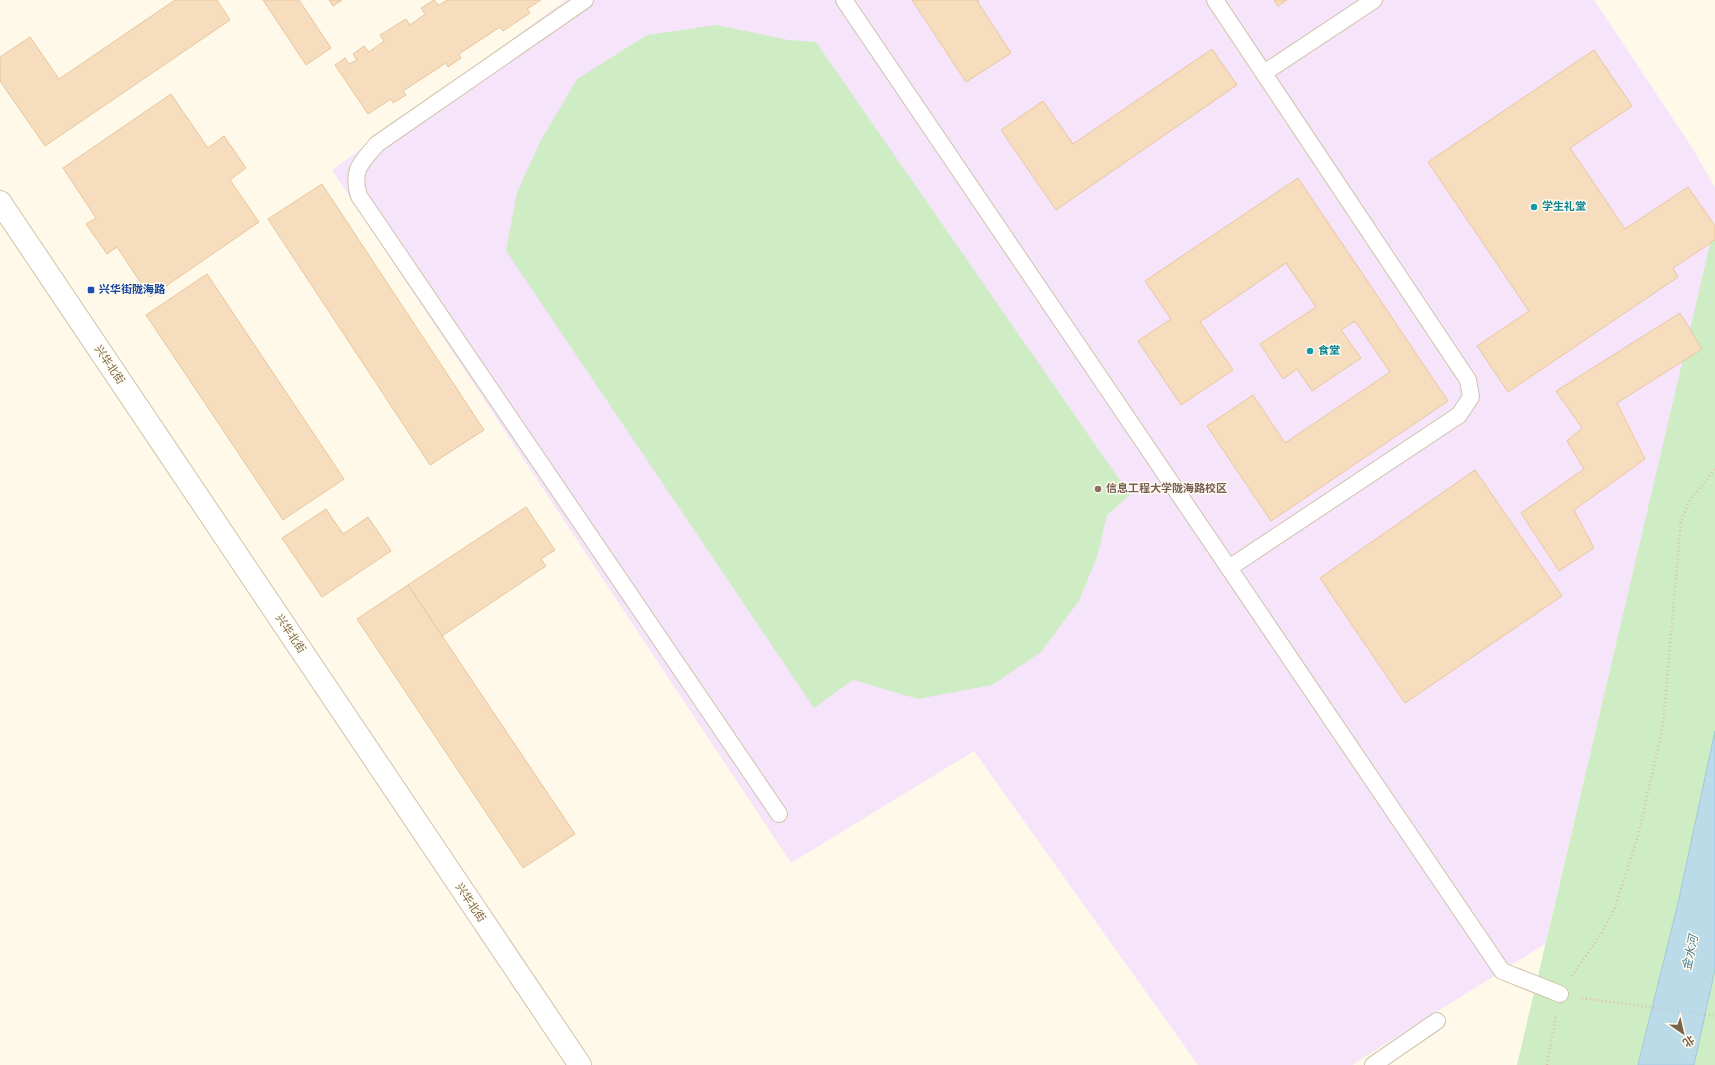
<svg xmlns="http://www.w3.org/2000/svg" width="1715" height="1065" font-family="Overpass,'Noto Sans SC',sans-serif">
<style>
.education{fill:#f6e4fa}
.green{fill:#cfedc5}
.water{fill:#bbdbe9;stroke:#a0c9dc}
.building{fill:#f5ddbe;stroke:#e9c69d}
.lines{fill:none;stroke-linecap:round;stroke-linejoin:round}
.service-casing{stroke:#d1c2ac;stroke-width:18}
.tertiary-casing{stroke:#d1c2ac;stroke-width:24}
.path{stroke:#dbc1a0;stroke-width:2.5;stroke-dasharray:1 3;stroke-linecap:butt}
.service{stroke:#fff;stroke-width:16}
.tertiary{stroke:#fff;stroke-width:22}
.culture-dot{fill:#0f9aa8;stroke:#fffcf0;stroke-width:1.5}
.transit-dot{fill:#1a4fb4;stroke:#fffcf0;stroke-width:1.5}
.education-dot{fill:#8d6e63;stroke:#fffcf0;stroke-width:1.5}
.labels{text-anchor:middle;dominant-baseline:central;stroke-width:3;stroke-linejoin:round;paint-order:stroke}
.culture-label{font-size:11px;font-weight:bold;fill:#0d838f;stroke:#fffcf0;text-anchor:start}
.transit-label{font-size:11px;font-weight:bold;fill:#164399;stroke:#fffcf0;text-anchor:start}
.street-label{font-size:11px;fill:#7a634a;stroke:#fffcf0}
.education-label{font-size:11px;font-weight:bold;fill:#785e54;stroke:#fffcf0;text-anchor:start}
.water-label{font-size:12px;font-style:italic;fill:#447b96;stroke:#fffcf0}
</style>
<rect width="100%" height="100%" fill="#fef9e8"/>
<polygon class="education" points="566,0 1594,0 1693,149 1715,188 1715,227 1545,944 1352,1065 1198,1065 974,751 791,863 332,170"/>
<g class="green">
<polygon points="716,25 789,40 816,42 1130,495 1107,515 1097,557 1079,601 1041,652 992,685 918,699 853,680 814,708 506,251 517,192 541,140 577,79 647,35"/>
<polygon points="1715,223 1715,1065 1517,1065"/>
</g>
<polygon class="water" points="1715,731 1715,969 1694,1065 1638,1065 1678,903"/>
<g class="building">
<polygon points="175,0 217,0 230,20 45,146 0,81 0,57 30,37 59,79"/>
<polygon points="263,0 299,0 331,48 306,65"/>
<polygon points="329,0 342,0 333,6"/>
<polygon points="434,0 439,5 447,0 541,0 527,9 530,13 503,31 500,27 459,54 461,58 448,67 446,63 403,91 406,95 393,103 391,99 368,114 335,65 345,58 349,64 357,60 353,54 364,46 369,52 384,41 380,35 406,19 410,25 425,14 421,8"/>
<polygon points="912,0 979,0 977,1 1011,53 966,82"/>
<polygon points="1274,0 1287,0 1278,6"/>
<polygon points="1212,49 1237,85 1056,210 1001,130 1043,101 1073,144"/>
<polygon points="1594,50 1632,106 1570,148 1625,229 1688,187 1715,226 1715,240 1673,268 1678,277 1508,392 1477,346 1529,311 1428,162"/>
<polygon points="171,94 208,148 224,136 246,168 230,180 259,222 150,297 117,247 107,254 86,224 96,218 63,168"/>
<polygon points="1298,178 1448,401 1271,521 1207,426 1253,395 1285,443 1390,372 1355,321 1341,330 1361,358 1312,391 1297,369 1283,379 1260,344 1316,307 1286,263 1200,322 1233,370 1181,405 1138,341 1171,319 1145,281"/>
<polygon points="322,184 484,430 430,465 268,219"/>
<polygon points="207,274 344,479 283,520 146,315"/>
<polygon points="1680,313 1702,349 1617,403 1645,459 1574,510 1594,548 1559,571 1521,513 1584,469 1567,441 1582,428 1556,391"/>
<polygon points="1475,470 1562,596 1405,703 1320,578"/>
<polygon points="526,507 555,550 541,559 546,566 442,636 408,585"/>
<polygon points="326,509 343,534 368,517 391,551 322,597 282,538"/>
<polygon points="408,585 575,834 523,868 357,619"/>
</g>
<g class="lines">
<g class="service-casing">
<g id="service">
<path d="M 585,0 L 377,144 C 361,163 351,170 359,196 L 779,814"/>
<polyline points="844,0 1502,971 1560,994"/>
<polyline points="1215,0 1468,380 1471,397 1459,415 1229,568"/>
<polyline points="1264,73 1374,0"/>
<polyline points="1373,1065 1437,1021"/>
</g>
</g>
<g class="tertiary-casing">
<polyline id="tertiary" points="0,202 580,1065"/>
</g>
<g class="path">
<polyline points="1572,976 1603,931 1615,907 1638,836 1663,725 1681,521 1690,500 1715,469"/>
<polyline points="1582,998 1715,1016"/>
<polyline points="1547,1065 1556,1016"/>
</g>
<use href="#service" class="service"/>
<use href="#tertiary" class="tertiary"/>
</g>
<g class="culture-dot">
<circle cx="1534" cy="207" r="4"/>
<circle cx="1310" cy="351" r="4"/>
</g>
<rect class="transit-dot" x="87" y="286" width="8" height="8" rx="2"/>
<circle class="education-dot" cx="1098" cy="489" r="4"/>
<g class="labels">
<g class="culture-label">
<text x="1542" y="207">学生礼堂</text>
<text x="1318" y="351">食堂</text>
</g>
<g class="transit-label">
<text x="99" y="290">兴华街陇海路</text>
</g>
<g class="street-label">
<text transform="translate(109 365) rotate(56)">兴华北街</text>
<text transform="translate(290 634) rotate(56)">兴华北街</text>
<text transform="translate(470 903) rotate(56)">兴华北街</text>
</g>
<g class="education-label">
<text x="1106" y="489">信息工程大学陇海路校区</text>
</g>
<g class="water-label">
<text transform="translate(1691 953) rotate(-78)">金水河</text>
</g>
</g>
<g transform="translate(1683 1033) rotate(146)" stroke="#fffcf0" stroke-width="3" paint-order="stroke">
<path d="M0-3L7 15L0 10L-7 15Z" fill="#7a634a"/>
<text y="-6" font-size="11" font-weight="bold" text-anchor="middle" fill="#7a634a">北</text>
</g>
</svg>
